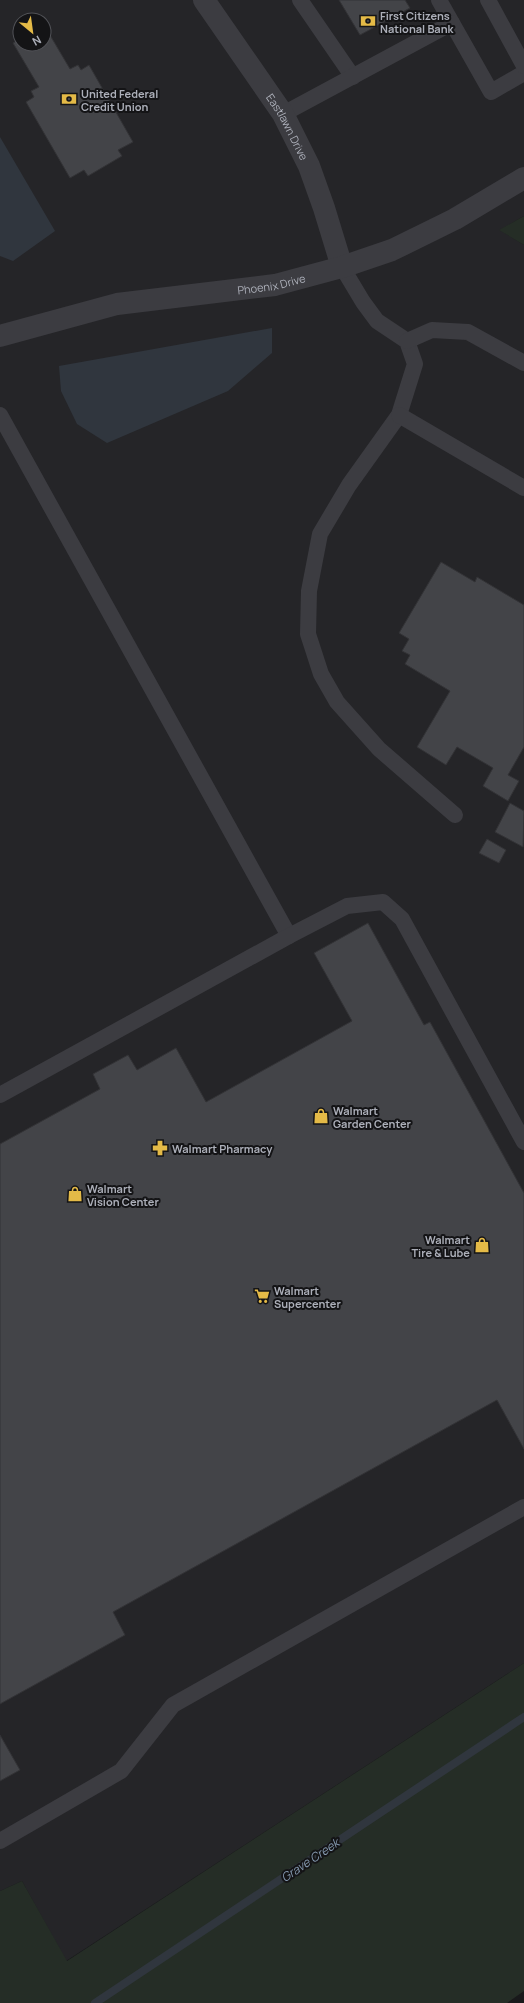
<svg xmlns="http://www.w3.org/2000/svg" width="524" height="2003" font-family="Manrope,sans-serif">
<style>
.built{fill:#252528;fill-rule:evenodd}
.green{fill:#252d26}
.water{fill:#30363e}
.lines{fill:none;stroke-linecap:round;stroke-linejoin:round}
.stream{stroke:#30363e;stroke-width:8}
.building{fill:#434448;stroke:#333336}
.service{stroke:#3c3c41;stroke-width:16}
.minor{stroke:#3c3c41;stroke-width:22}
.labels{text-anchor:middle;dominant-baseline:central;stroke-width:4;stroke-linejoin:round;paint-order:stroke}
.poi-label{font-size:11px;font-weight:bold;fill:#acafb9;stroke:#141416;text-anchor:start}
.street-label{font-size:11px;fill:#acafb9;stroke:#141416}
.water-label{font-size:12px;font-style:italic;fill:#869ab1;stroke:#141416}
</style>
<rect width="100%" height="100%" fill="#19191b"/>
<path class="built" d="M 0,0 L 524,0 L 524,216 L 500,230 L 524,245 L 524,1663 L 66,1961 L 22,1881 L 0,1891 ZM 20,20 L 44,20 L 44,44 L 20,44 Z"/>
<g class="green">
<polygon points="524,216 524,245 499,230"/>
<polygon points="524,1663 524,1991 507,2003 0,2003 0,1891 22,1881 67,1961"/>
</g>
<g class="water">
<polygon points="0,137 55,231 13,261 0,256"/>
<polygon points="272,328 272,353 228,391 107,443 77,424 61,391 59,366"/>
</g>
<g class="lines">
<polyline class="stream" points="95,2003 524,1717"/>
</g>
<g class="building">
<polygon points="339,0 405,0 410,8 360,35"/>
<polygon points="44,25 70,69 78,65 81,70 89,65 133,142 118,150 122,156 88,176 84,170 70,178 26,102 34,97 31,91 39,87 13,43 20,39 20,44 44,44"/>
<polygon points="441,562 475,582 477,577 524,605 524,747 508,775 519,781 508,801 483,786 493,768 457,747 446,765 417,747 450,691 405,664 410,655 402,651 409,639 399,633"/>
<polygon points="510,803 524,811 523,847 495,832"/>
<polygon points="487,839 506,850 499,863 479,853"/>
<polygon points="368,923 424,1025 430,1022 524,1193 524,1449 497,1400 113,1612 125,1635 0,1704 0,1144 100,1089 93,1074 128,1055 137,1070 176,1048 206,1102 352,1021 314,953"/>
<polygon points="0,1735 20,1770 0,1781"/>
</g>
<g class="lines">
<g class="service">
<polyline points="300,0 353,77"/>
<polyline points="439,0 491,92 524,73"/>
<polyline points="488,0 524,66"/>
<polyline points="283,114 452,23"/>
<polyline points="342,267 363,302 377,321 407,341 415,364 399,415 349,485 320,534 309,591 308,634 321,674 337,702 379,749 455,815"/>
<polyline points="407,341 432,330 468,332 524,363"/>
<polyline points="0,415 289,936"/>
<polyline points="399,415 524,488"/>
<polyline points="0,1095 289,936 347,906 383,902 402,919 524,1142"/>
<polyline points="0,1841 121,1771 173,1705 524,1507"/>
</g>
<g class="minor">
<path id="s1" d="M 204,0 L 283,114 L 309,166 L 324,208 L 342,267"/>
<path id="s2" d="M 0,336 L 117,304 L 275,285 L 342,267 L 392,250 L 455,219 L 524,178"/>
</g>
</g>
<defs>
<g id="bank-bare" transform="scale(1.2)"><path d="M-6-4H6V4H-6ZM0-2.3a2.3 2.3 0 1 0 0 4.6a2.3 2.3 0 1 0 0-4.6Z" fill="#e4ba47" stroke="#141416" stroke-width="2.5" paint-order="stroke"/></g>
<g id="shop-bare" transform="scale(1.2)"><path d="M-5-2.5h2.3a2.7 3.5 0 0 1 5.4 0H5L5.5 6h-11ZM-1.5-2.5h3a1.5 2.3 0 0 0-3 0Z" fill="#e4ba47" stroke="#141416" stroke-width="2.5" paint-order="stroke"/></g>
<g id="pharmacy-bare" transform="scale(1.2)"><path d="M-2-6h4v4h4v4h-4v4h-4v-4h-4v-4h4Z" fill="#e4ba47" stroke="#141416" stroke-width="2.5" paint-order="stroke"/></g>
<g id="supermarket-bare" transform="scale(1.2)"><path d="M-6-5.5h2.5l.6 2H6L4.5 2H-2.5L-4.4-4H-6ZM-1.5 3.2a1.3 1.3 0 1 0 .1 0ZM3 3.2a1.3 1.3 0 1 0 .1 0Z" fill="#e4ba47" stroke="#141416" stroke-width="2.5" paint-order="stroke"/></g>
</defs>
<g fill-rule="evenodd">
<use href="#bank-bare" x="368" y="21"/>
<use href="#bank-bare" x="69" y="99"/>
<use href="#shop-bare" x="321" y="1116"/>
<use href="#pharmacy-bare" x="160" y="1148"/>
<use href="#shop-bare" x="75" y="1194"/>
<use href="#shop-bare" x="482" y="1245"/>
<use href="#supermarket-bare" x="262" y="1296"/>
</g>
<g class="labels">
<g class="poi-label">
<text x="380" y="15">First Citizens<tspan x="380" dy="13">National Bank</tspan></text>
<text x="81" y="93">United Federal<tspan x="81" dy="13">Credit Union</tspan></text>
<text x="333" y="1110">Walmart<tspan x="333" dy="13">Garden Center</tspan></text>
<text x="172" y="1148">Walmart Pharmacy</text>
<text x="87" y="1188">Walmart<tspan x="87" dy="13">Vision Center</tspan></text>
<text x="470" y="1239" text-anchor="end">Walmart<tspan x="470" dy="13">Tire &amp; Lube</tspan></text>
<text x="274" y="1290">Walmart<tspan x="274" dy="13">Supercenter</tspan></text>
</g>
<g class="street-label">
<text stroke="none"><textPath href="#s1" startOffset="152">Eastlawn Drive</textPath></text>
<text stroke="none"><textPath href="#s2" startOffset="277">Phoenix Drive</textPath></text>
</g>
<g class="water-label">
<text transform="translate(310 1860) rotate(-34)">Grave Creek</text>
</g>
</g>
<g transform="translate(32 32) rotate(151)"><circle r="19" fill="#141416" stroke="#515257"/>
<path d="M0-3L7 15L0 10L-7 15Z" fill="#e4ba47"/>
<text y="-6" font-size="11" font-weight="bold" text-anchor="middle" fill="#acafb9">N</text>
</g>
</svg>
